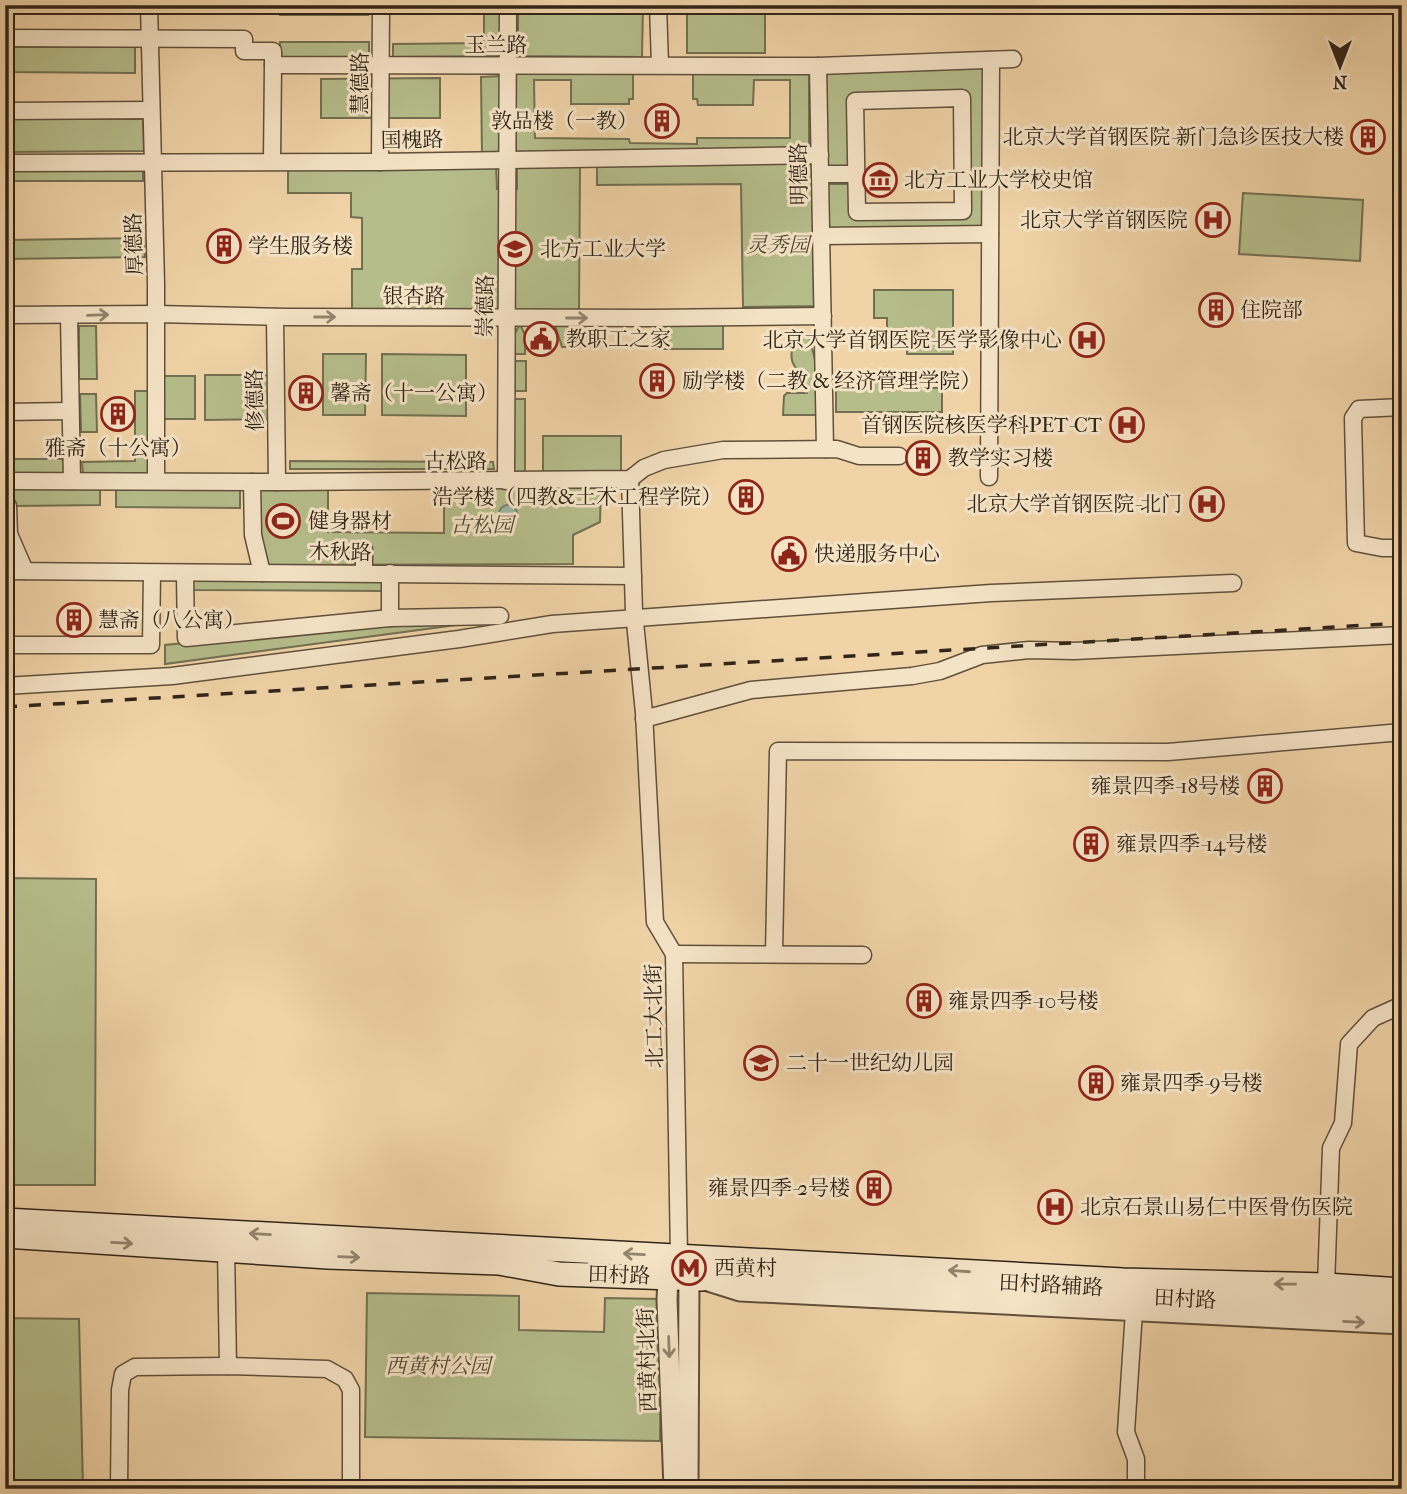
<svg xmlns="http://www.w3.org/2000/svg" width="1407" height="1494" font-family="'IM FELL French Canon','Noto Serif SC',serif">
<style>
.green{fill:#b5bd8b;stroke:#737052;stroke-width:2}
.water{fill:#9bb8a5;stroke:#717d6d;stroke-width:2}
.lines{fill:none;stroke-linecap:round;stroke-linejoin:round}
.minor-casing{stroke:#61503c;stroke-width:19}
.tertiary-casing{stroke:#61503c;stroke-width:23}
.secondary-casing{stroke:#312418;stroke-width:26}
.minor{stroke:#f5e3c6;stroke-width:16}
.tertiary{stroke:#f5e3c6;stroke-width:19}
.secondary{stroke:#f5e3c6;stroke-width:23}
.rail{stroke:#312418;stroke-width:3.5;stroke-dasharray:12 12;stroke-linecap:butt}
.oneway{stroke:#93846f}
.labels{text-anchor:middle;dominant-baseline:central;stroke-width:6;stroke-linejoin:round;paint-order:stroke}
.street-label{font-size:21px;fill:#312418;stroke:#f5e3c6}
.poi-label{font-size:21px;fill:#312418;stroke:#f5e3c6;text-anchor:start}
.park-label{font-size:21px;font-style:italic;fill:#524a35;stroke:#f5e3c6}
</style>
<rect width="100%" height="100%" fill="#f0d4a8"/>
<filter id="stains"><feTurbulence type="fractalNoise" baseFrequency=".00286" numOctaves="4"/><feColorMatrix values="0 0 0 0 .2 0 0 0 0 .09 0 0 0 0 .02 0 0 0 .5 -.17"/></filter>
<radialGradient id="worn" r=".72"><stop offset=".6" stop-color="#630" stop-opacity="0"/><stop offset="1" stop-color="#630" stop-opacity=".3"/></radialGradient>
<g class="green">
<rect x="280" y="5" width="88" height="10"/>
<polygon points="393,5 502,5 502,56 393,57 393,44 484,43 484,14 393,14"/>
<polygon points="518,5 643,5 642,57 518,56"/>
<rect x="687" y="5" width="78" height="48"/>
<rect x="280" y="42" width="89" height="15"/>
<polygon points="5,47 135,47 135,73 5,72"/>
<polygon points="987,64 986,230 826,231 826,184 851,184 852,216 968,214 967,93 851,96 851,168 825,168 823,70"/>
<polygon points="515,71 633,71 633,99 629,99 629,104 571,104 571,80 534,80 535,138 629,139 630,143 697,144 697,138 790,138 790,80 754,80 753,105 698,105 697,99 693,99 693,72 809,73 809,148 516,152"/>
<polygon points="501,76 502,155 482,156 481,77"/>
<polygon points="440,78 440,118 321,118 321,79"/>
<polygon points="5,119 143,119 144,151 5,152"/>
<polygon points="812,163 814,306 743,307 741,184 597,185 597,165"/>
<polygon points="496,166 497,189 517,189 517,166 580,166 579,311 352,309 352,269 362,269 362,218 351,217 351,193 288,193 288,168"/>
<rect x="5" y="169" width="138" height="12"/>
<polygon points="1243,193 1363,200 1360,261 1239,254"/>
<polygon points="144,238 145,257 5,259 5,240"/>
<polygon points="874,290 953,290 953,354 907,354 907,331 887,331 887,318 874,318"/>
<polygon points="520,324 525,335 525,354 514,354 514,335"/>
<rect x="656" y="324" width="67" height="25"/>
<polygon points="555,325 589,325 596,347 562,347"/>
<polygon points="79,326 96,326 97,379 79,379"/>
<path d="M 797,337 L 809,337 L 817,367 L 818,415 L 783,415 L 784,396 L 787,393 L 807,393 C 807,369 780,369 797,337 Z"/>
<polygon points="323,354 366,354 365,415 323,415"/>
<polygon points="382,354 466,355 466,416 382,415"/>
<rect x="511" y="361" width="15" height="30"/>
<polygon points="205,375 268,375 269,419 205,420"/>
<rect x="164" y="376" width="31" height="43"/>
<polygon points="836,376 916,376 916,388 942,388 942,412 836,412"/>
<polygon points="135,391 151,391 151,476 83,476 82,462 135,461"/>
<polygon points="80,394 96,394 97,432 81,432"/>
<rect x="510" y="399" width="15" height="73"/>
<polygon points="543,436 621,436 621,473 543,472"/>
<polygon points="5,459 63,459 64,476 5,476"/>
<polygon points="290,461 493,462 494,469 290,469"/>
<polygon points="100,486 100,505 16,506 5,488"/>
<polygon points="116,487 240,488 240,508 116,507"/>
<polygon points="259,487 328,488 328,532 444,533 444,488 601,488 600,522 573,535 573,564 266,565 259,535"/>
<polygon points="193,578 384,579 384,591 193,590"/>
<polygon points="494,620 165,664 165,645 390,623"/>
<polygon points="5,878 96,879 95,1185 5,1185"/>
<polygon points="367,1293 519,1296 519,1330 604,1332 605,1298 662,1299 660,1441 365,1437"/>
<polygon points="5,1318 79,1319 83,1489 5,1489"/>
</g>
<circle class="water" cx="508" cy="514" r="9"/>
<g class="lines">
<g class="minor-casing">
<g id="minor">
<polyline points="149,5 156,284 156,481"/>
<polyline points="658,5 660,65"/>
<polyline points="5,38 244,39 244,51 273,51 273,65 818,66 1013,59"/>
<polyline points="818,66 825,449"/>
<polygon points="962,98 963,211 857,212 855,101"/>
<polyline points="5,111 151,110"/>
<polyline points="272,161 273,65"/>
<polyline points="380,162 381,5"/>
<polyline points="5,163 380,162 820,155"/>
<polyline points="821,174 856,174"/>
<polyline points="821,236 990,234"/>
<polyline points="5,315 156,314 286,317 650,318 823,316"/>
<polyline points="69,316 72,481"/>
<polyline points="275,317 277,482"/>
<polyline points="1402,407 1359,409 1353,418 1356,543 1382,548 1402,548"/>
<polyline points="5,412 70,411"/>
<polyline points="989,477 991,60"/>
<polyline points="630,479 634,612 644,713 655,922 674,954 679,1257"/>
<polyline points="5,481 288,482 630,479 644,468 664,460 723,450 837,449 859,456 899,456"/>
<polyline points="506,481 508,5"/>
<polyline points="252,482 253,535 262,573"/>
<polyline points="5,502 8,506 9,534 25,571"/>
<polyline points="364,549 364,573"/>
<polyline points="5,571 633,576"/>
<polyline points="390,573 390,618"/>
<polyline points="185,574 186,638 390,618 500,616"/>
<polyline points="5,645 151,645 152,573"/>
<polyline points="5,686 172,676 459,639 552,624 991,593 1233,583"/>
<polyline points="644,719 751,690 912,676 940,671 982,655 1029,650 1074,651 1402,635"/>
<polyline points="674,954 863,955"/>
<polyline points="774,954 778,751 1168,752 1402,732"/>
<polyline points="226,1249 228,1366"/>
<polyline points="1326,1285 1331,1148 1343,1123 1349,1044 1373,1018 1402,1005"/>
<polyline points="1134,1311 1126,1432 1136,1459 1136,1489"/>
<polyline points="119,1489 120,1390 123,1374 135,1367 228,1366 327,1369 345,1379 351,1390 351,1489"/>
</g>
</g>
<g class="tertiary-casing">
<g id="tertiary">
<polyline points="684,1267 689,1278 688,1489"/>
<polyline points="705,1280 740,1291 1402,1324"/>
<polyline points="674,1489 667,1300 668,1277 674,1267"/>
</g>
</g>
<g class="secondary-casing">
<g id="secondary">
<polyline points="5,1220 1123,1280 1326,1285 1402,1290"/>
<polyline points="5,1236 328,1257 499,1263 559,1274 701,1279 725,1276 1402,1308"/>
</g>
</g>
<use href="#minor" class="minor"/>
<use href="#tertiary" class="tertiary"/>
<use href="#secondary" class="secondary"/>
<polyline class="rail" points="5,707 1402,623"/>
</g>
<defs><path id="oneway-shaft" d="M-6 0H5M1.5-3L5.5 0L1.5 3" fill="none" stroke-width="1.6" stroke-linecap="round" stroke-linejoin="round" transform="scale(1.75)"/></defs>
<g class="oneway">
<use href="#oneway-shaft" transform="translate(98 315) rotate(-2)"/>
<use href="#oneway-shaft" transform="translate(325 317)"/>
<use href="#oneway-shaft" transform="translate(577 318)"/>
<use href="#oneway-shaft" transform="translate(260 1234) rotate(-177)"/>
<use href="#oneway-shaft" transform="translate(122 1243) rotate(3)"/>
<use href="#oneway-shaft" transform="translate(634 1254) rotate(-177)"/>
<use href="#oneway-shaft" transform="translate(349 1257) rotate(2)"/>
<use href="#oneway-shaft" transform="translate(959 1271) rotate(-176)"/>
<use href="#oneway-shaft" transform="translate(1285 1284) rotate(-179)"/>
<use href="#oneway-shaft" transform="translate(1354 1322) rotate(3)"/>
<use href="#oneway-shaft" transform="translate(669 1347) rotate(88)"/>
</g>
<defs>
<g id="building-ring" transform="scale(1.75)"><circle r="9.5" fill="#f5e3c6" stroke="#8f2418" stroke-width="1.5"/><path d="M-4-6H4V6H1V3H-1V6H-4ZM-2.5-4.3h1.7v1.8h-1.7ZM.8-4.3h1.7v1.8H.8ZM-2.5-1h1.7V.8h-1.7ZM.8-1h1.7V.8H.8Z" fill="#8f2418"/></g>
<g id="museum-ring" transform="scale(1.75)"><circle r="9.5" fill="#f5e3c6" stroke="#8f2418" stroke-width="1.5"/><path d="M0-6L6-3V-2H-6V-3ZM-5-1h2V3h-2ZM-1-1h2V3h-2ZM3-1h2V3H3ZM-6 4H6V6H-6Z" fill="#8f2418"/></g>
<g id="hospital-ring" transform="scale(1.75)"><circle r="9.5" fill="#f5e3c6" stroke="#8f2418" stroke-width="1.5"/><path d="M-5-5h3v3.5h4V-5h3V5h-3V1.5h-4V5h-3Z" fill="#8f2418"/></g>
<g id="university-ring" transform="scale(1.75)"><circle r="9.5" fill="#f5e3c6" stroke="#8f2418" stroke-width="1.5"/><path d="M0-5L7-2L0 1L-7-2ZM-4 1L0 2.5L4 1V4Q0 6-4 4Z" fill="#8f2418"/></g>
<g id="civic-ring" transform="scale(1.75)"><circle r="9.5" fill="#f5e3c6" stroke="#8f2418" stroke-width="1.5"/><path d="M-.6-6.5H3V-4.5H.6V-3L4-1V1h2V6H-6V1h2V-1L-.6-3ZM-1.2 2.5V6h2.4V2.5Z" fill="#8f2418"/></g>
<g id="stadium-ring" transform="scale(1.75)"><circle r="9.5" fill="#f5e3c6" stroke="#8f2418" stroke-width="1.5"/><path d="M0-5a6.5 5 0 1 0 0 10a6.5 5 0 1 0 0-10ZM-3.5-1.8h7v3.6h-7Z" fill="#8f2418"/></g>
<g id="school-ring" transform="scale(1.75)"><circle r="9.5" fill="#f5e3c6" stroke="#8f2418" stroke-width="1.5"/><path d="M0-5L7-2L0 1L-7-2ZM-4 1L0 2.5L4 1V4Q0 6-4 4Z" fill="#8f2418"/></g>
<g id="metro-ring" transform="scale(1.75)"><circle r="9.5" fill="#f5e3c6" stroke="#8f2418" stroke-width="1.5"/><path d="M-5.5 5V-5H-3L0 0L3-5H5.5V5H3V-.5L0 4L-3-.5V5Z" fill="#8f2418"/></g>
</defs>
<g fill-rule="evenodd">
<use href="#building-ring" x="662" y="121"/>
<use href="#building-ring" x="1368" y="137"/>
<use href="#museum-ring" x="880" y="180"/>
<use href="#hospital-ring" x="1213" y="220"/>
<use href="#building-ring" x="224" y="246"/>
<use href="#university-ring" x="515" y="249"/>
<use href="#building-ring" x="1216" y="310"/>
<use href="#civic-ring" x="541" y="339"/>
<use href="#hospital-ring" x="1087" y="340"/>
<use href="#building-ring" x="657" y="381"/>
<use href="#building-ring" x="306" y="393"/>
<use href="#building-ring" x="118" y="414"/>
<use href="#hospital-ring" x="1127" y="425"/>
<use href="#building-ring" x="923" y="458"/>
<use href="#building-ring" x="746" y="497"/>
<use href="#hospital-ring" x="1207" y="504"/>
<use href="#stadium-ring" x="283" y="521"/>
<use href="#civic-ring" x="789" y="554"/>
<use href="#building-ring" x="74" y="620"/>
<use href="#building-ring" x="1265" y="786"/>
<use href="#building-ring" x="1091" y="844"/>
<use href="#building-ring" x="924" y="1001"/>
<use href="#school-ring" x="761" y="1063"/>
<use href="#building-ring" x="1096" y="1083"/>
<use href="#building-ring" x="874" y="1188"/>
<use href="#hospital-ring" x="1055" y="1207"/>
<use href="#metro-ring" x="689" y="1268"/>
</g>
<g class="labels">
<g class="street-label">
<text x="496" y="45">玉兰路</text>
<text transform="translate(360 83) rotate(-90)">慧德路</text>
<text transform="translate(412 140) rotate(-1)">国槐路</text>
<text transform="translate(799 174) rotate(-91)">明德路</text>
<text transform="translate(134 244) rotate(-92)">厚德路</text>
<text x="414" y="296">银杏路</text>
<text transform="translate(485 306) rotate(-89)">崇德路</text>
<text transform="translate(255 400) rotate(-91)">修德路</text>
<text x="456" y="461">古松路</text>
<text transform="translate(340 552) rotate(1)">木秋路</text>
<text transform="translate(654 1016) rotate(-91)">北工大北街</text>
<text transform="translate(619 1275) rotate(2)">田村路</text>
<text transform="translate(1051 1285) rotate(3)">田村路辅路</text>
<text transform="translate(1185 1299) rotate(3)">田村路</text>
<text transform="translate(647 1360) rotate(-92)">西黄村北街</text>
</g>
<g class="poi-label">
<text x="638" y="121" text-anchor="end">敦品楼（一教）</text>
<text x="1344" y="137" text-anchor="end">北京大学首钢医院-新门急诊医技大楼</text>
<text x="904" y="180">北方工业大学校史馆</text>
<text x="1188" y="220" text-anchor="end">北京大学首钢医院</text>
<text x="248" y="246">学生服务楼</text>
<text x="540" y="249">北方工业大学</text>
<text x="1240" y="310">住院部</text>
<text x="566" y="339">教职工之家</text>
<text x="1062" y="340" text-anchor="end">北京大学首钢医院-医学影像中心</text>
<text x="682" y="381">励学楼（二教 &amp; 经济管理学院）</text>
<text x="330" y="393">馨斋（十一公寓）</text>
<text x="1102" y="425" text-anchor="end">首钢医院核医学科PET-CT</text>
<text x="118" y="448" text-anchor="middle">雅斋（十公寓）</text>
<text x="948" y="458">教学实习楼</text>
<text x="722" y="497" text-anchor="end">浩学楼（四教&amp;土木工程学院）</text>
<text x="1182" y="504" text-anchor="end">北京大学首钢医院-北门</text>
<text x="308" y="521">健身器材</text>
<text x="814" y="554">快递服务中心</text>
<text x="98" y="620">慧斋（八公寓）</text>
<text x="1240" y="786" text-anchor="end">雍景四季-18号楼</text>
<text x="1116" y="844">雍景四季-14号楼</text>
<text x="948" y="1001">雍景四季-10号楼</text>
<text x="786" y="1063">二十一世纪幼儿园</text>
<text x="1120" y="1083">雍景四季-9号楼</text>
<text x="850" y="1188" text-anchor="end">雍景四季-2号楼</text>
<text x="1080" y="1207">北京石景山易仁中医骨伤医院</text>
<text x="714" y="1268">西黄村</text>
</g>
<g class="park-label">
<text x="778" y="245">灵秀园</text>
<text x="482" y="525">古松园</text>
<text x="438" y="1366">西黄村公园</text>
</g>
</g>
<rect width="1407" height="1494" fill="none" stroke="#f0d4a8" stroke-width="28"/>
<rect x="7" y="7" width="1393" height="1480" fill="none" stroke="#312418" stroke-width="3.5"/>
<rect x="14" y="14" width="1379" height="1466" fill="none" stroke="#312418" stroke-width="2"/>
<g transform="translate(1340 66) rotate(180)" stroke="#f5e3c6" stroke-width="5" paint-order="stroke">
<path d="M0-5L12 26L0 18L-12 26Z" fill="#312418"/>
<text y="-10" font-size="19" font-weight="bold" text-anchor="middle" fill="#312418">N</text>
</g>
<rect width="100%" height="100%" filter="url(#stains)"/>
<rect width="100%" height="100%" fill="url(#worn)"/>
</svg>
